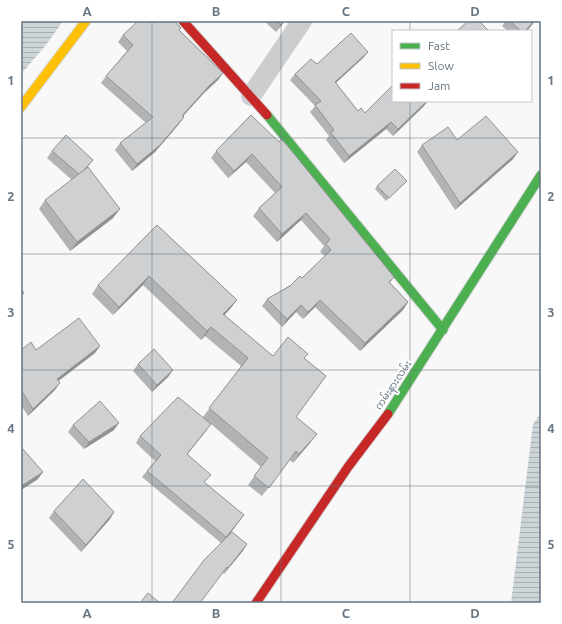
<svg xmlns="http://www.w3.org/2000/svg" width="562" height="624" font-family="Ubuntu,'Noto Sans Myanmar',sans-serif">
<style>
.water{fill:url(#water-rules)}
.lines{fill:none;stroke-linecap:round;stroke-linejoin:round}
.fast-casing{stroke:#d4d5d6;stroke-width:11}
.slow-casing{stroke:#d4d5d6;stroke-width:11}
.jam-casing{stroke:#d4d5d6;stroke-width:11}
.street{stroke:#cbcdce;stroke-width:20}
.fast{stroke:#4caf50;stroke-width:9}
.slow{stroke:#ffc107;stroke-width:9}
.jam{stroke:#c62828;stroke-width:9}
.wall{fill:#b2b3b5}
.shaded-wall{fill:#919293}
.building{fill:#cfd0d2;stroke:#919293}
.grid{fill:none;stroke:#667581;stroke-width:1;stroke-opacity:0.55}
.labels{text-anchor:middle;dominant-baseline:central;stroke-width:4;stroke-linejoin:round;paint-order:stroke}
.street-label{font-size:10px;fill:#667581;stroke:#fff}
.neatline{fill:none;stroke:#667581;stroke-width:1.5}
.grid-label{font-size:13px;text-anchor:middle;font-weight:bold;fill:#667581}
</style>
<defs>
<pattern id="water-rules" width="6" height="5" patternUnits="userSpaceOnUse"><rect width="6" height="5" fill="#cdd4d8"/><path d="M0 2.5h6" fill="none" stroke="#aab1b5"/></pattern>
</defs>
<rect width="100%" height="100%" fill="#f8f8f8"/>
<g class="water">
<polygon points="21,21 63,21 46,45 21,74"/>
<polygon points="541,413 541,603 511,603 533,424"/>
</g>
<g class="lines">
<g class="fast-casing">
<g id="fast">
<polyline points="267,115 443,330"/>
<polyline points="388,414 541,175"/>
</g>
</g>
<g class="slow-casing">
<polyline id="slow" points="21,107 86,21"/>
</g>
<g class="jam-casing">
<g id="jam">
<polyline points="183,21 267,115"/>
<polyline points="256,603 348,467 388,414"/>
</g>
</g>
<polyline class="street" points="251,96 302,21"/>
<use href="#fast" class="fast"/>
<use href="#slow" class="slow"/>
<use href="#jam" class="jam"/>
</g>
<g class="wall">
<polygon points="264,21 285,21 276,32"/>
<polygon points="506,21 535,21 527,31 508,31 502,26"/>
<polygon points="175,22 179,30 223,73 218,80 204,93 183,116 184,117 179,124 155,152 132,171 115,150 120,143 146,123 101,83 106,76 127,51 118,42 123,35"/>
<polygon points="368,52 363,58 336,83 358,111 365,113 424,106 393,136 386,129 344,163 326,140 329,136 310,112 315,106 290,80 295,74 317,64"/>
<polygon points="251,115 394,277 390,283 408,302 403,310 360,351 315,307 303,319 296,312 282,327 262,306 267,299 302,278 325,256 320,252 324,246 301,220 277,242 253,216 259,208 275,193 246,162 228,178 211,158 216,151"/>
<polygon points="457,140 518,152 513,159 455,210 417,152 422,145"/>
<polygon points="52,151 93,160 87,168 113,218 70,251 39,209 45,200 72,180 47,158"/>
<polygon points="404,184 386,201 375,189 377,186"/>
<polygon points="157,225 237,300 230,309 224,315 273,356 304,358 326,376 296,417 310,443 293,463 290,460 262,496 248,485 261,467 211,424 187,454 205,483 244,515 231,533 247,544 224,574 223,573 221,543 142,477 147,471 155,461 136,443 140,436 203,417 241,366 205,336 201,340 143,285 113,315 92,294 98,285"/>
<polygon points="100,346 95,353 58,381 55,390 28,416 21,405 21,350"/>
<polygon points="138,364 173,370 168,377 152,392 133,371"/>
<polygon points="73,425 114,430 84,449 68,432"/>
<polygon points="21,447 38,479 21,490"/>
<polygon points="54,511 114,512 110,519 81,552 49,518"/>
</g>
<g class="shaded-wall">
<polygon points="284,21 285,21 276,32 281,25"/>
<polygon points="534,21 535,21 527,31 525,31"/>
<polygon points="368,52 363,58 330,88 335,82"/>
<polygon points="223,73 218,80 204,93 177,123 182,116 209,86"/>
<polygon points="427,101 428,101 424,106 393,136 398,129"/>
<polygon points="184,117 179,124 155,152 132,171 137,164"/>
<polygon points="391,122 386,129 344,163 349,156"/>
<polygon points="518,152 513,159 455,210 460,203"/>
<polygon points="252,154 246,162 228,178 234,171"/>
<polygon points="120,209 113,218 70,251 77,242"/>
<polygon points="306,213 301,220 277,242 282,234"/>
<polygon points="149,276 143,285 113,315 119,307"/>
<polygon points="237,300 230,309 217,323 223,314"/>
<polygon points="320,300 315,307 303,319 308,312"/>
<polygon points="408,302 403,310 360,351 365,343"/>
<polygon points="301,305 296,312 282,327 287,319"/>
<polygon points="211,327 205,336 201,340 207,331"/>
<polygon points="100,346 95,353 52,386 57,379"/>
<polygon points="173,370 168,377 152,392 157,385"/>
<polygon points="60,383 55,390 28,416 33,409"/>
<polygon points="119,423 114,430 84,449 89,442"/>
<polygon points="211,424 206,431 182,461 187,454"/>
<polygon points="317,434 310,443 293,463 299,454"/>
<polygon points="43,472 38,479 21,490 21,488 23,485"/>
<polygon points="114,512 110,519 81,552 86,545"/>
<polygon points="247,544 243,551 224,574 228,568"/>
</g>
<g class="building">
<polygon points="138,21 176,21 175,22 181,28 179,30 223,73 209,86 182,116 184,117 160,145 137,164 120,143 153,117 106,76 133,45 123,35"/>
<polygon points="277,21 284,21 281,25"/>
<polygon points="468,21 479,21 489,31 457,31"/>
<polygon points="510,21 534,21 525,31 521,31"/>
<polygon points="351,33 368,52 335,82 358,111 361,108 365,113 393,85 393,101 427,101 398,129 391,122 349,156 331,133 334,130 315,105 321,101 295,74 311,59 317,64"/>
<polygon points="251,115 279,142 281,139 286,144 394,277 389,282 408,302 365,343 320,300 308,312 301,305 287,319 267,299 290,286 300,276 302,278 331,250 326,244 330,239 306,213 282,234 259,208 282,187 252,154 234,171 216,151"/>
<polygon points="486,116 518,152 460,203 422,145 448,127 457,140"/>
<polygon points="66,135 93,160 83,171 79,174 52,151"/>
<polygon points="88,167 120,209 77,242 45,200"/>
<polygon points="395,169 407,181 389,198 377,186"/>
<polygon points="157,225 237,300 223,314 273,356 288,337 308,354 304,358 326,376 296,417 317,434 299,454 296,451 269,488 254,476 268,458 209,408 248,358 211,327 207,331 149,276 119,307 98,285"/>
<polygon points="21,289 24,293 21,295"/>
<polygon points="79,318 100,346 57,379 60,383 33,409 21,390 21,350 31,342 36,350"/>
<polygon points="154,349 173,370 157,385 138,364"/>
<polygon points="178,397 211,424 187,454 211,475 204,482 244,515 226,537 147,471 161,455 140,436"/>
<polygon points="100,401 119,423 89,442 73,425"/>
<polygon points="21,447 43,472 23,485 21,482"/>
<polygon points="83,479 114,512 86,545 54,511"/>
<polygon points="232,532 247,544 228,568 227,567 200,603 172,603 204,560"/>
<polygon points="148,593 160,603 140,603"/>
</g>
<path class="grid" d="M 152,21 L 152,603M 281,21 L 281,603M 410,21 L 410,31M 410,101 L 410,603M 21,138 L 541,138M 21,254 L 541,254M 21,370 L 541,370M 21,486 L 541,486"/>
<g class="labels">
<g class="street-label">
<text transform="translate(393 385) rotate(-56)">ကမ်းနားလမ်း</text>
</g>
</g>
<rect width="562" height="624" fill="none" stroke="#ffffff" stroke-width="44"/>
<rect x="392" y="30" width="140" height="72" fill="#ffffff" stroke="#c2c8cd"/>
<rect x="400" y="43" width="20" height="6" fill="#4caf50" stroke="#c2c8cd"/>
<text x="428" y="50" font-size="12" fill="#667581">Fast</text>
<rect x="400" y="63" width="20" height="6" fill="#ffc107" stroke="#c2c8cd"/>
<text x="428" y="70" font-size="12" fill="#667581">Slow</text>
<rect x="400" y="83" width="20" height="6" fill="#c62828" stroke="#c2c8cd"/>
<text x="428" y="90" font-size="12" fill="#667581">Jam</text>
<rect x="22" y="22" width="518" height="580" class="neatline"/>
<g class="grid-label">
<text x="87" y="16">A</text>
<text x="216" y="16">B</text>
<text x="346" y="16">C</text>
<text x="475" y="16">D</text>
<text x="11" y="85">1</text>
<text x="551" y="85">1</text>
<text x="11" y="201">2</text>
<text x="551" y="201">2</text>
<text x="11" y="317">3</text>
<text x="551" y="317">3</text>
<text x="11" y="433">4</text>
<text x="551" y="433">4</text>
<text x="11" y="549">5</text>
<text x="551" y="549">5</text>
<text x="87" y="618">A</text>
<text x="216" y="618">B</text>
<text x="346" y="618">C</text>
<text x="475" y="618">D</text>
</g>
</svg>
